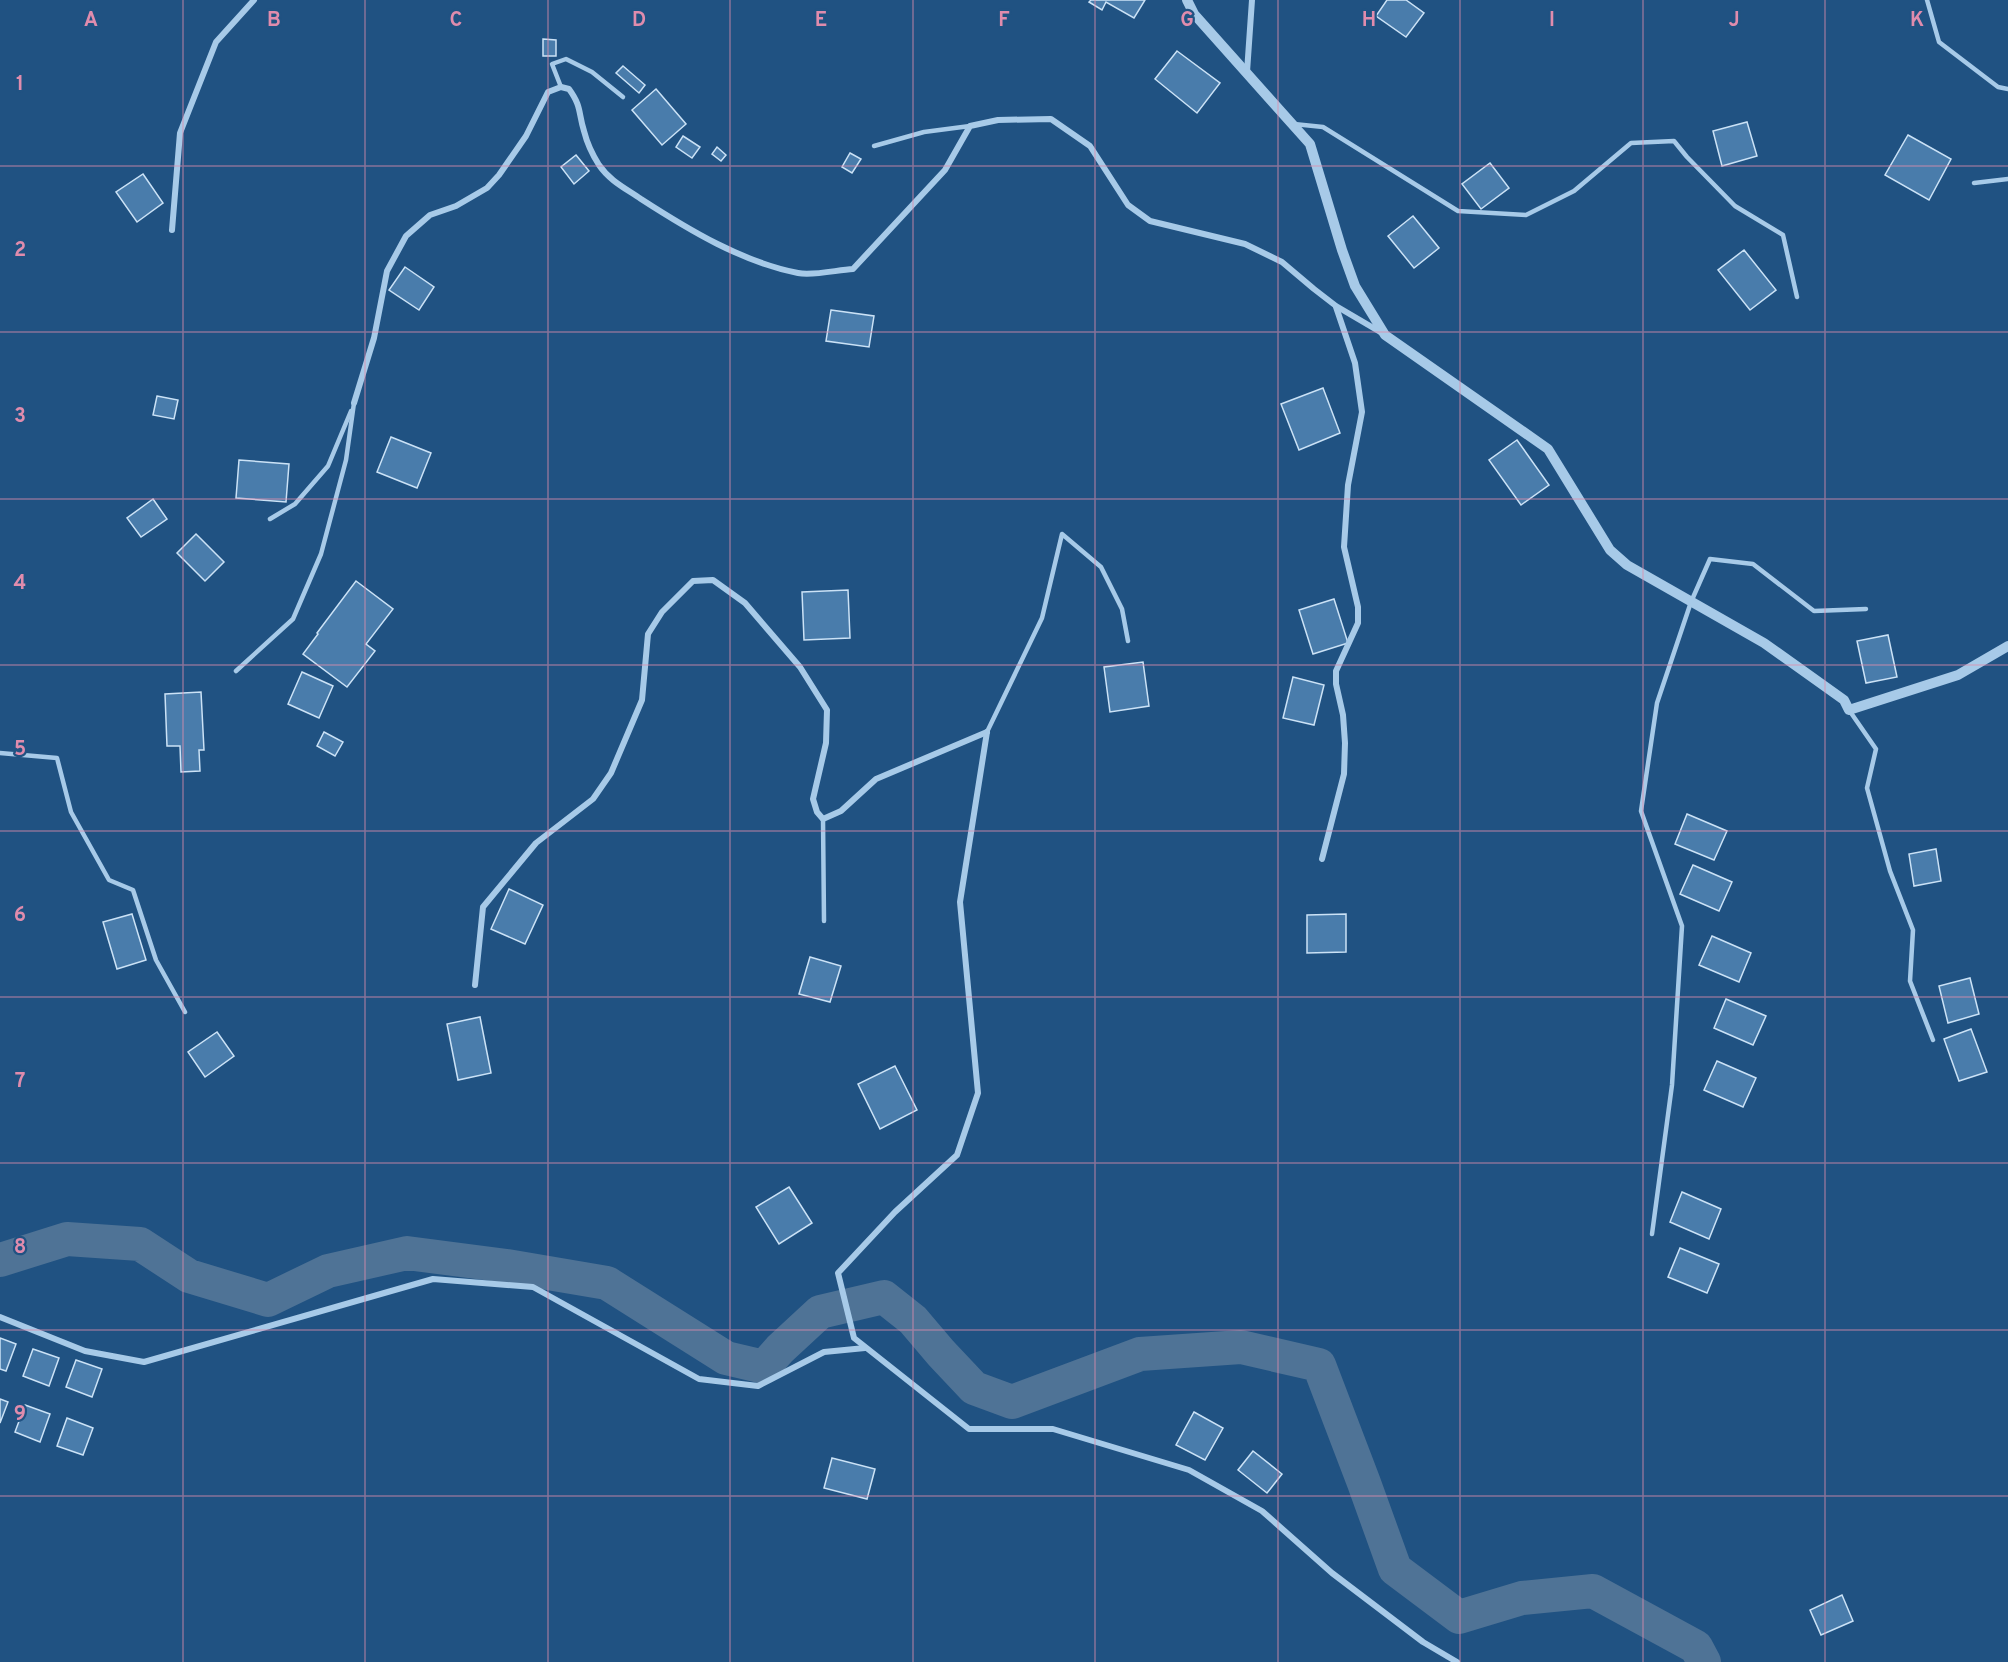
<svg xmlns="http://www.w3.org/2000/svg" width="2008" height="1662" font-family="Overpass,sans-serif">
<style>
.lines{fill:none;stroke-linecap:round;stroke-linejoin:round}
.river{stroke:#4f7396;stroke-width:34}
.building{fill:#497cab;stroke:#cbe2f6;stroke-width:1.5}
.service{stroke:#a7cae8;stroke-width:4.5}
.minor{stroke:#a7cae8;stroke-width:6}
.tertiary{stroke:#a7cae8;stroke-width:10}
.grid{fill:none;stroke:#e08cad;stroke-width:1.5;stroke-opacity:0.55}
.grid-label{font-size:20px;text-anchor:middle;font-weight:bold;fill:#e08cad;stroke:#205282;stroke-width:4.5;stroke-linejoin:round;paint-order:stroke}
</style>
<rect width="100%" height="100%" fill="#205282"/>
<g class="lines">
<polyline class="river" points="0,1260 67,1239 140,1244 189,1276 268,1300 328,1271 407,1253 507,1266 607,1283 726,1358 764,1367 780,1349 820,1312 884,1297 913,1320 941,1353 974,1388 1012,1402 1140,1354 1241,1347 1319,1365 1364,1483 1395,1569 1459,1617 1522,1598 1593,1591 1696,1647 1704,1662"/>
</g>
<g class="building">
<polygon points="1091,0 1145,0 1134,18 1106,2 1102,10 1089,2"/>
<polygon points="1387,0 1406,0 1424,13 1406,37 1376,16"/>
<polygon points="543,39 556,40 556,56 543,56"/>
<polygon points="1177,51 1220,83 1197,113 1155,79"/>
<polygon points="623,66 645,85 639,93 616,73"/>
<polygon points="656,89 686,124 662,145 632,110"/>
<polygon points="1747,122 1757,156 1722,166 1713,131"/>
<polygon points="1908,135 1951,159 1929,200 1885,175"/>
<polygon points="683,136 700,147 692,158 676,147"/>
<polygon points="717,147 726,155 721,161 712,154"/>
<polygon points="850,153 861,159 852,173 842,167"/>
<polygon points="576,155 589,171 574,184 561,167"/>
<polygon points="1490,163 1509,188 1481,209 1462,184"/>
<polygon points="143,174 163,203 137,222 116,192"/>
<polygon points="1413,216 1439,248 1414,268 1388,236"/>
<polygon points="1744,250 1776,290 1750,310 1718,270"/>
<polygon points="405,267 434,287 419,310 389,290"/>
<polygon points="831,310 874,316 869,347 826,341"/>
<polygon points="1323,388 1340,433 1299,450 1281,404"/>
<polygon points="157,396 178,400 174,419 153,415"/>
<polygon points="391,437 431,453 417,488 377,472"/>
<polygon points="1517,440 1549,485 1521,505 1489,460"/>
<polygon points="239,460 289,464 286,502 236,498"/>
<polygon points="153,499 167,519 141,537 127,518"/>
<polygon points="196,534 224,562 205,581 177,553"/>
<polygon points="356,581 393,609 366,644 375,651 347,687 303,654 318,634 317,633"/>
<polygon points="848,590 850,638 804,640 802,592"/>
<polygon points="1334,599 1348,643 1313,654 1299,610"/>
<polygon points="1888,635 1897,677 1866,683 1857,641"/>
<polygon points="1143,662 1149,706 1110,712 1104,667"/>
<polygon points="302,672 333,686 319,718 288,704"/>
<polygon points="1293,677 1324,685 1314,725 1283,718"/>
<polygon points="201,692 204,750 199,750 200,771 181,772 180,746 167,746 165,694"/>
<polygon points="324,732 343,742 335,756 317,746"/>
<polygon points="1687,814 1727,831 1714,860 1675,844"/>
<polygon points="1936,849 1941,881 1914,886 1909,854"/>
<polygon points="1693,865 1732,882 1719,911 1680,894"/>
<polygon points="509,889 543,905 525,944 491,929"/>
<polygon points="132,914 146,960 117,969 103,922"/>
<polygon points="1346,914 1346,952 1307,953 1307,915"/>
<polygon points="1712,936 1751,953 1739,982 1699,965"/>
<polygon points="810,957 841,966 830,1002 799,994"/>
<polygon points="1970,978 1979,1014 1948,1023 1939,986"/>
<polygon points="1726,999 1766,1016 1753,1045 1714,1028"/>
<polygon points="480,1017 491,1073 458,1080 447,1024"/>
<polygon points="1971,1029 1987,1072 1959,1081 1944,1039"/>
<polygon points="217,1032 234,1056 205,1077 188,1052"/>
<polygon points="1717,1061 1756,1078 1743,1107 1704,1090"/>
<polygon points="895,1066 917,1110 880,1129 858,1084"/>
<polygon points="789,1187 812,1223 779,1244 756,1207"/>
<polygon points="1682,1192 1721,1209 1709,1239 1670,1222"/>
<polygon points="1680,1248 1719,1264 1707,1293 1668,1277"/>
<polygon points="0,1338 16,1344 6,1371 0,1369"/>
<polygon points="33,1349 59,1358 49,1386 23,1376"/>
<polygon points="76,1360 102,1369 92,1397 66,1387"/>
<polygon points="0,1399 8,1402 0,1423"/>
<polygon points="25,1405 50,1414 40,1442 15,1432"/>
<polygon points="1194,1412 1223,1428 1205,1460 1176,1445"/>
<polygon points="67,1418 93,1428 83,1455 57,1446"/>
<polygon points="1253,1451 1282,1474 1267,1493 1238,1470"/>
<polygon points="832,1458 875,1469 867,1499 824,1488"/>
<polygon points="1842,1595 1853,1621 1821,1635 1810,1610"/>
</g>
<g class="lines">
<g class="service">
<polyline points="1927,0 1939,42 1998,87 2008,89"/>
<polyline points="561,87 552,64 566,59 592,72 623,97"/>
<polyline points="1294,124 1323,127 1458,211 1526,215 1574,191 1631,143 1674,141 1687,157 1735,206 1783,235 1797,297"/>
<polyline points="874,146 924,132 970,126"/>
<polyline points="1974,183 2008,179"/>
<polyline points="270,519 295,504 328,466 351,411"/>
<polyline points="236,671 293,619 321,554 346,460 354,403"/>
<polyline points="1849,710 1876,749 1867,788 1890,871 1913,930 1910,981 1933,1040"/>
<polyline points="987,732 1042,618 1062,534 1101,567 1122,609 1128,641"/>
<polyline points="0,753 57,758 71,812 109,880 133,890 156,960 185,1012"/>
<polyline points="823,819 824,921"/>
<polyline points="1652,1234 1672,1085 1682,926 1641,811 1657,703 1691,602 1710,559 1753,564 1814,611 1866,609"/>
</g>
<g class="minor">
<polyline points="1247,72 1252,0"/>
<polyline points="172,230 180,133 216,42 254,0"/>
<path d="M 354,403 L 374,338 L 387,271 L 406,236 L 430,215 L 456,206 L 487,188 L 499,175 L 526,136 L 548,92 L 561,87 L 569,89 C 582,107 578,112 584,131 C 587,143 592,154 599,165 C 610,181 625,188 641,199 C 689,230 742,262 798,273 C 813,276 837,270 853,269 L 945,170 L 970,126 L 998,120 L 1051,119 L 1090,146 L 1128,205 L 1150,221 L 1245,244 L 1282,262 L 1314,289 L 1336,306 L 1382,333"/>
<polyline points="987,732 960,902 978,1093 957,1155 895,1212 838,1273 854,1338 969,1429 1053,1429 1189,1470 1262,1511 1332,1573 1423,1642 1457,1662"/>
<polyline points="1322,859 1344,774 1345,743 1343,715 1336,684 1336,671 1358,623 1358,607 1344,547 1348,485 1362,412 1355,363 1336,307"/>
<polyline points="475,985 483,907 536,843 593,799 611,773 642,700 648,634 662,612 693,581 713,580 745,603 800,667 827,710 826,743 813,799 817,812 823,819 841,811 876,779 987,732"/>
<polyline points="0,1317 85,1351 144,1362 433,1279 533,1287 699,1379 758,1386 824,1352 865,1348"/>
</g>
<polyline class="tertiary" points="1187,0 1194,14 1310,144 1342,250 1355,286 1385,335 1548,449 1610,550 1627,565 1764,643 1844,700 1849,710 1958,675 2008,646"/>
</g>
<path class="grid" d="M 183,0 L 183,1662M 365,0 L 365,1662M 548,0 L 548,1662M 730,0 L 730,1662M 913,0 L 913,1662M 1095,0 L 1095,1662M 1278,0 L 1278,1662M 1460,0 L 1460,1662M 1643,0 L 1643,1662M 1825,0 L 1825,1662M 0,166 L 2008,166M 0,332 L 2008,332M 0,499 L 2008,499M 0,665 L 2008,665M 0,831 L 2008,831M 0,997 L 2008,997M 0,1163 L 2008,1163M 0,1330 L 2008,1330M 0,1496 L 2008,1496"/>
<g class="grid-label">
<text x="91" y="26">A</text>
<text x="274" y="26">B</text>
<text x="456" y="26">C</text>
<text x="639" y="26">D</text>
<text x="821" y="26">E</text>
<text x="1004" y="26">F</text>
<text x="1187" y="26">G</text>
<text x="1369" y="26">H</text>
<text x="1552" y="26">I</text>
<text x="1734" y="26">J</text>
<text x="1917" y="26">K</text>
<text x="20" y="90">1</text>
<text x="20" y="256">2</text>
<text x="20" y="422">3</text>
<text x="20" y="589">4</text>
<text x="20" y="755">5</text>
<text x="20" y="921">6</text>
<text x="20" y="1087">7</text>
<text x="20" y="1253">8</text>
<text x="20" y="1420">9</text>
</g>
</svg>
